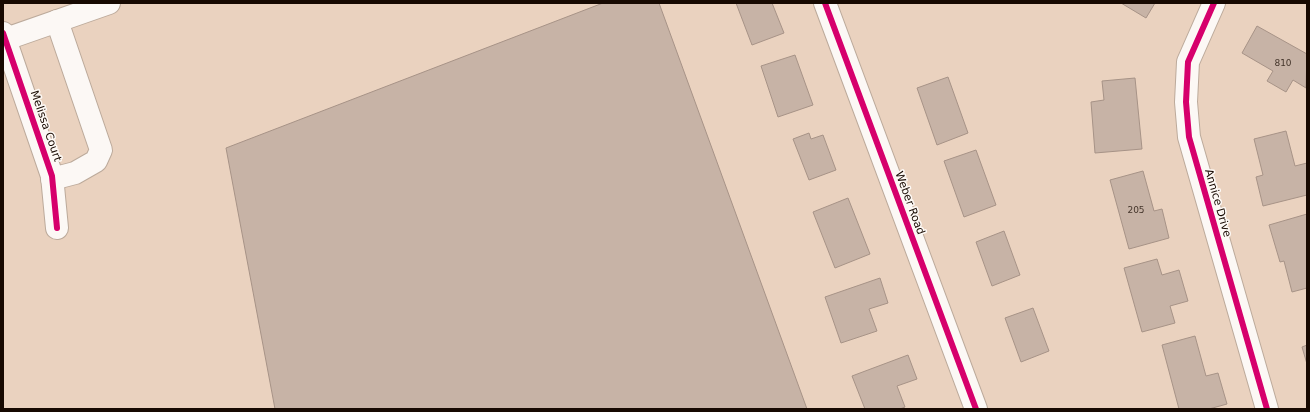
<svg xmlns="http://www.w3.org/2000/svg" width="1310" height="412" font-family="'DejaVu Sans',sans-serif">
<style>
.building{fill:#c7b3a6;stroke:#a79387}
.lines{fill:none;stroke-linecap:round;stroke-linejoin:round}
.minor-casing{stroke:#bcaa9b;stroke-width:24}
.minor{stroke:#fcf8f5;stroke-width:22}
.cycleway-casing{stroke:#fefaf6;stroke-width:8}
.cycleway{stroke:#d6006c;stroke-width:6}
.labels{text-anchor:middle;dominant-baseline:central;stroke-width:3;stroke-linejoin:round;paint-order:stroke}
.number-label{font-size:9px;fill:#43342a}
.street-label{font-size:11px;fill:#170901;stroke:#fefaf6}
</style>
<rect width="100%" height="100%" fill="#ead2bf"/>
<g class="building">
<polygon points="603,3 659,3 807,409 275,409 226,148"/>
<polygon points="736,3 772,3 784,33 752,45"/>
<polygon points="1121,3 1155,3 1146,18"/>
<polygon points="1257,26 1307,54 1306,88 1293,80 1286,92 1267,81 1273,71 1242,53"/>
<polygon points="795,55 813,105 778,117 761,66"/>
<polygon points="948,77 968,133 937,145 917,88"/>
<polygon points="1135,78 1142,149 1095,153 1091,102 1104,100 1102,81"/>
<polygon points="1286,131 1295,166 1307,163 1307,195 1263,206 1256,177 1263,175 1254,139"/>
<polygon points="809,133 811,139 823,135 836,170 809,180 793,139"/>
<polygon points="976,150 996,205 964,217 944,161"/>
<polygon points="1143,171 1154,211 1162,209 1169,238 1129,249 1110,180"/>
<polygon points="848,198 870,254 835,268 813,212"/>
<polygon points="1307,214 1307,288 1292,292 1284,261 1280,262 1269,225"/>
<polygon points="1004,231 1020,275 992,286 976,242"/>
<polygon points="1157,259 1162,275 1179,270 1188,301 1170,306 1175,323 1142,332 1124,268"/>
<polygon points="880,278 888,303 869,309 877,331 841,343 825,297"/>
<polygon points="1033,308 1049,351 1021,362 1005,318"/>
<polygon points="1195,336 1206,376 1218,373 1227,404 1209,409 1179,409 1162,345"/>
<polygon points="1307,345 1307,364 1302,347"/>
<polygon points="908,355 917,379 897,386 905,407 900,409 865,409 852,376"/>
</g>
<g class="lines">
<g class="minor-casing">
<g id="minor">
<polyline points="825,3 976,409"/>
<polyline points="1214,3 1188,62 1186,102 1189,137 1267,409"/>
<polyline points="3,33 52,176 57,228"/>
<polyline points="3,40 109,3"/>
<polyline points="52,179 75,173 96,161 101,150 57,21"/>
</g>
</g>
<use href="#minor" class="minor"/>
<g class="cycleway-casing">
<g id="cycleway">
<polyline points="825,3 976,409"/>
<polyline points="1214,3 1188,62 1186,102 1189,137 1267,409"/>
<polyline points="3,33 52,176 57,228"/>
</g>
</g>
<use href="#cycleway" class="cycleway"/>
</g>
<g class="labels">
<g class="number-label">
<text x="1283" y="63">810</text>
<text x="1136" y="210">205</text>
</g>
<g class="street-label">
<text transform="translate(46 126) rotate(71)">Melissa Court</text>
<text transform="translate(910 203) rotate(70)">Weber Road</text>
<text transform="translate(1218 203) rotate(74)">Annice Drive</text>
</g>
</g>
<rect width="1310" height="412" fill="none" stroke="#170901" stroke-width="8"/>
</svg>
